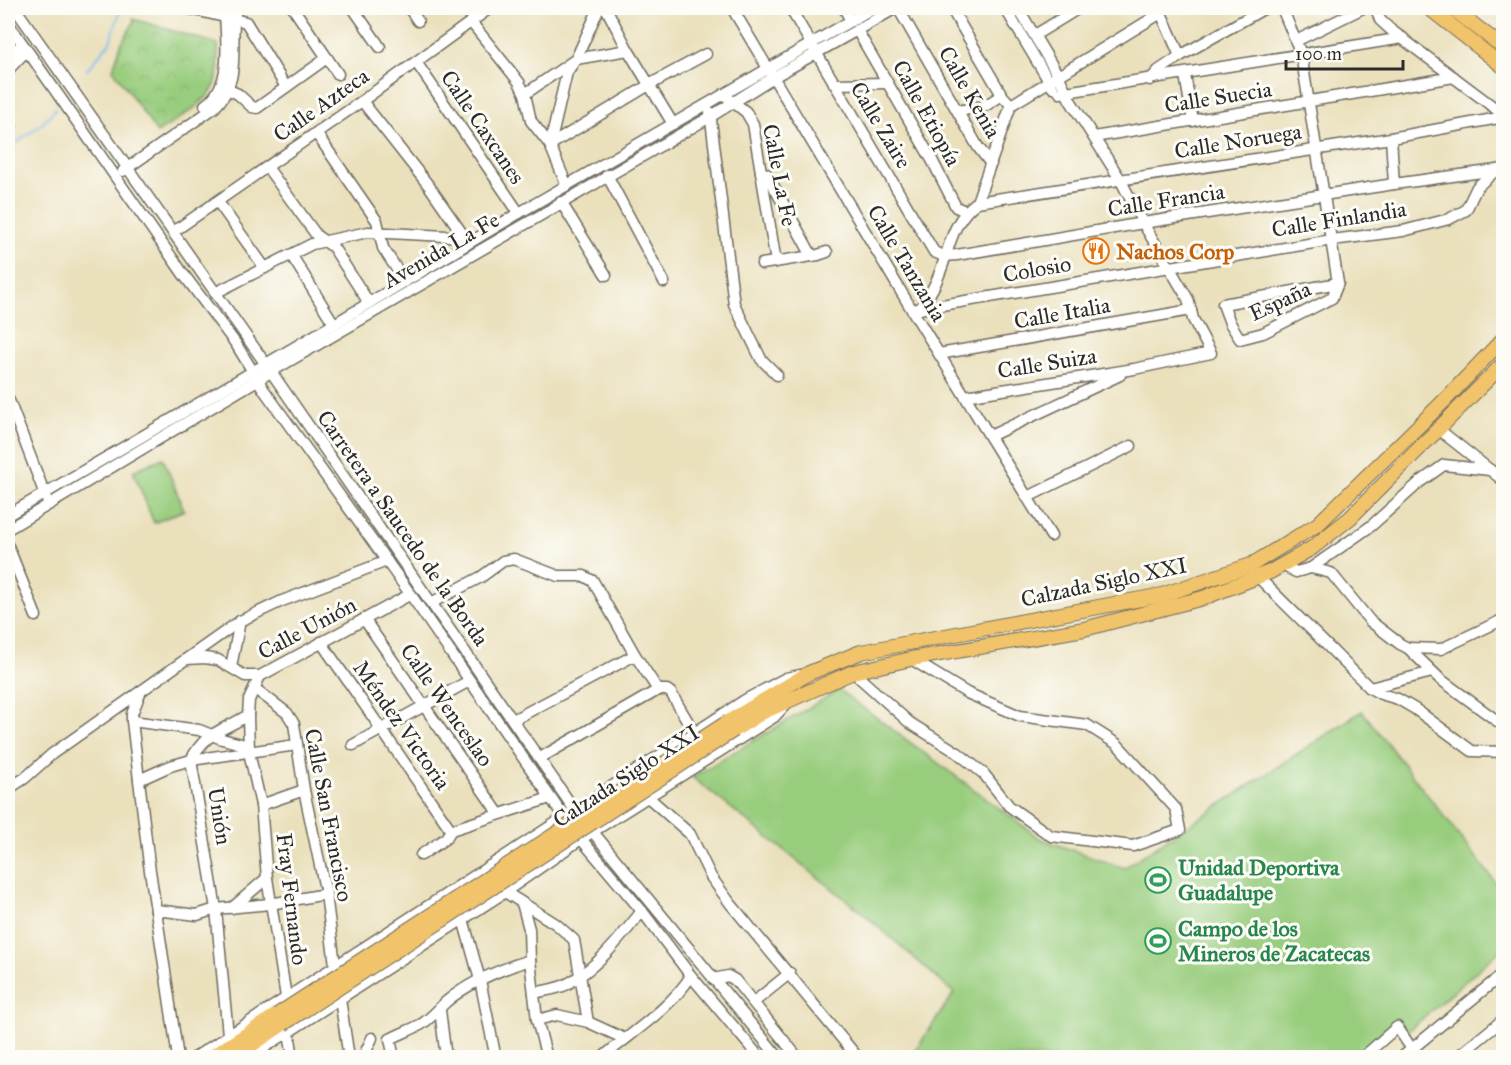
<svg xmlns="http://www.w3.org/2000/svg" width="1511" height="1065" font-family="'IM FELL Great Primer',serif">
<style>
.park{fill:url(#park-crowns);stroke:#627c54;stroke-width:1.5}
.garden{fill:#99cd7e;stroke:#627c54;stroke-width:1.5}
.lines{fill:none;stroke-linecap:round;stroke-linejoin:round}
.stream{stroke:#7abbee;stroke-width:2}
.minor-casing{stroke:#6e6a5e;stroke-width:13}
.major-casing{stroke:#6e6a5e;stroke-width:16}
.minor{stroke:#fff;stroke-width:10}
.major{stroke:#f1c36a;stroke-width:14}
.major-bridge-casing{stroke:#6e6a5e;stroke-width:16;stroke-linecap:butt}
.major-bridge{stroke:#f1c36a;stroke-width:14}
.labels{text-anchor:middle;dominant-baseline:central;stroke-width:6;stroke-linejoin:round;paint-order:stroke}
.street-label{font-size:22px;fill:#2b2b2b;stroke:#fdfcf7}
.food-label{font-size:22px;font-weight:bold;fill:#c56008;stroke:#fdfcf7;text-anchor:start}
.leisure-label{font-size:22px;font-weight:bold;fill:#27864d;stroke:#fdfcf7;text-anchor:start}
</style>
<defs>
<pattern id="park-crowns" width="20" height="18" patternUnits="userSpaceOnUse" patternTransform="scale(1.5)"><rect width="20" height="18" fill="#99cd7e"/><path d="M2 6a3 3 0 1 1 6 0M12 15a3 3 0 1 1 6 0" fill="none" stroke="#84b06d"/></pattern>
</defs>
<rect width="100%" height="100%" fill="#fdfcf7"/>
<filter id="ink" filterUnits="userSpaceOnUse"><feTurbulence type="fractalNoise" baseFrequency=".0167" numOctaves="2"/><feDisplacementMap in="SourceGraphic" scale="12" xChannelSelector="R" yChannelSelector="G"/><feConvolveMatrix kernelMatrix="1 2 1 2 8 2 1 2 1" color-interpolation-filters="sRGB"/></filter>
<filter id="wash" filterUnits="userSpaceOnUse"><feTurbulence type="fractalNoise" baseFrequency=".008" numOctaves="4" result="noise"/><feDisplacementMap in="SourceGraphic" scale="24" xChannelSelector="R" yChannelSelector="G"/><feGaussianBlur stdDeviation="1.35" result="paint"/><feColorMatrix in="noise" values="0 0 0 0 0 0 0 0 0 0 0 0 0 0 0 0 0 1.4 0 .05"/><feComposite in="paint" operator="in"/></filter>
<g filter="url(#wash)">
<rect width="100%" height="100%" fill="#eae0bc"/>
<path class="park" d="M 133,19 L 218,44 C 218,58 220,74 214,87 C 206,104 173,122 157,133 L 113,69 L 121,44 L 134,22 Z"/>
<g class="garden">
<polygon points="163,458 184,510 154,523 133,471"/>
<polygon points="839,690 1041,839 1124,868 1362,711 1503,892 1503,948 1407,1032 1398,1019 1352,1057 911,1057 954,993 864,914 692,777"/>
</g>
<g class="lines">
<g class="stream">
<polyline points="87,70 110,42 121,8"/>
<polyline points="8,149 44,122 56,108"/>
</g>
</g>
</g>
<g filter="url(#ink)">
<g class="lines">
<g class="minor-casing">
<g id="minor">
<polyline points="15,8 272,373 574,809 779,1058"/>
<polyline points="186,8 246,22 286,87"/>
<polyline points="293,8 338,74"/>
<polyline points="353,8 380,47"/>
<polyline points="409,8 418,21"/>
<polyline points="606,8 628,50 673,124"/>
<polyline points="732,8 912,310 1051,536"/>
<polyline points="790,8 934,252 944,256 957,255 1143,223 1394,184"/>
<polyline points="844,8 851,21"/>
<polyline points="898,8 978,147 991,164"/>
<polyline points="951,8 1002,95 1011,105"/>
<polyline points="1005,8 1053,88"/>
<polyline points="1282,8 1301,54 1338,283 1332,298 1263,333 1240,339 1230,323 1223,304 1338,283"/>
<polyline points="1376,8 1380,20 1391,30 1504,115"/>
<polyline points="471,22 519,82 525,94 531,121 550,145"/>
<polyline points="8,23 184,275 236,344 264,390 406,588 557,807 581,839 642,911 691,976 760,1058"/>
<polyline points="857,30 932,160 956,207 965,211"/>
<polyline points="1035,35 1079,8"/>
<polyline points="1296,41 1363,8"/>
<polyline points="8,58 22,44"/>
<polyline points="416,62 519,213"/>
<polyline points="8,70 26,51"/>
<polyline points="1185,75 1193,121"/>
<polyline points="1150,80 1158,71 1180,56 1265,8"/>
<polyline points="834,84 887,83"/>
<polyline points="222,87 238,94 252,107 257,108 327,58"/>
<polyline points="1060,93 1403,38"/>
<polyline points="525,94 576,59 628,50"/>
<polyline points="728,98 746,112 753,124 776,262"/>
<polyline points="362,101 429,186 466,239"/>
<path d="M 205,105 C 235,84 225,39 225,8"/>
<polyline points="1011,105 1161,13 1180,56"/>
<polyline points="958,111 985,106 1002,95"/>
<polyline points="710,112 734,304 761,359 777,375"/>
<polyline points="8,122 11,126"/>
<polyline points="316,133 377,221 383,248 405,282"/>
<polyline points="1094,137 1454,77"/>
<polyline points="1391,138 1394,184 1504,169"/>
<polyline points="550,145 567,72 576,59 599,8"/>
<polyline points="267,167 317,236 333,247 369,303"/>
<path d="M 123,171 L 214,108 C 244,79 228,44 236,8"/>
<polyline points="761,172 767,174 812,256"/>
<polyline points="607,175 664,282"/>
<polyline points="567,186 550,145 649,85 706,54"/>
<polyline points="218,202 265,268"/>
<polyline points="561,202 606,275"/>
<polyline points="977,202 1391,138 1504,117"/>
<polyline points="173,232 362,101 490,8"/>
<polyline points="292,256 334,324"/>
<polyline points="762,264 818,255 827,252"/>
<polyline points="215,293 312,244 368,232 466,237"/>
<path d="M 920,309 C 925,301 931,293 935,284 C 950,254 948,224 977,202 L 1011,105"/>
<polyline points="912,310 1332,240 1403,231 1449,219 1466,210 1477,187 1494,172"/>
<polyline points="939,354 1191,310"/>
<polyline points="965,396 1134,369 1211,353 1193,319 1188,299 1143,223 1120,179 1070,100 1059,77 1018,8"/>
<polyline points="8,398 47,500"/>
<polyline points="1438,429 1504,481"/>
<polyline points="990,436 1120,375"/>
<polyline points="1028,497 1131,446"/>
<polyline points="8,515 334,324 519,213 873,8"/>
<polyline points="8,529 286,363 710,117 772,78 896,8"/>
<polyline points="8,546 36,616"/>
<polyline points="1282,565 1296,572 1311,568 1331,573 1370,621 1400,644 1408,648 1440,679 1504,726"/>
<polyline points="1311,568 1371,526 1420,482 1444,465 1490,470"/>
<polyline points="1258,577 1370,688 1381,694 1398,699 1415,709 1472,751 1504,752"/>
<polyline points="431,603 481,577 503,561 514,559 558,576 584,576 593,581 635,655 658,690 667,690 671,693 694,732"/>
<polyline points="364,619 499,814"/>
<polyline points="321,642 451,830"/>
<polyline points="1408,648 1441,649 1500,621 1504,617"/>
<polyline points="187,659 205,658 218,660 245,676 260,676 411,594"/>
<polyline points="231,667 240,621"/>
<polyline points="853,672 910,723 958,753 984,774 1009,806 1051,836 1133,846 1180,830 1176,809 1117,744 1087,725 1020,716 967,693 911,659"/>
<polyline points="254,688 287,713 294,724 304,790 326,894 335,965"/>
<polyline points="1370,688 1432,672"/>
<polyline points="141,691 132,714 132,721 149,864 178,1058"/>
<polyline points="248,715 249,752 261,805 267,878 286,997"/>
<polyline points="513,720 635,655"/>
<polyline points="132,721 199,730 222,739 249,746"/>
<polyline points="353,745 469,681"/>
<polyline points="540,758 658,690"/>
<polyline points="139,780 170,766 191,760 297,745"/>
<polyline points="8,789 25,778 52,754 240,621 282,601 387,561"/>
<polyline points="648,797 690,834 711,877 730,903 858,1058"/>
<polyline points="261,805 304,790"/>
<polyline points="421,855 446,838 451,830 550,798"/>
<polyline points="505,892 556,924 574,940 588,1022"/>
<polyline points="522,903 529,929 530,960 537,1020 547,1058"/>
<polyline points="232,908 267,878"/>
<polyline points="156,910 197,915 216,909 270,904 326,894"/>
<polyline points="463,919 480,980 495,1054"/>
<polyline points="713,979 728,976 735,980 798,1058"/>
<path d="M 534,993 C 545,990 560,989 569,983 C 600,965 620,938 642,911"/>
<polyline points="340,999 349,1058"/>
<polyline points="754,1002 790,973"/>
<polyline points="440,1010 446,1058"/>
<polyline points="537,1020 557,1015 588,1022 625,1039"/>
<polyline points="289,1032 293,1058"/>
<path d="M 228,1035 L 216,909 L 191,760 C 205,732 223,731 248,715 L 249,700 L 260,676"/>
<polyline points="194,1058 745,700 786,678 800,675"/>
<polyline points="248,1058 505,892 581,839 774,717 786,704"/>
<polyline points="363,1058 372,1038"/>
<path d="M 394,1058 L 390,1039 C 400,1034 410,1030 420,1025 C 431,1019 438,1009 447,1001 C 471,981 501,969 530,960"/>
<path d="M 602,1058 C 632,1032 669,1010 691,976"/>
<polyline points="1362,1058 1397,1027 1418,1058"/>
<polyline points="1401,1058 1504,973"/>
<polyline points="1456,1058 1504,1019"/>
</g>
</g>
<g class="major-casing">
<g id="major">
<polyline points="1429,8 1504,67"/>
<polyline points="1452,8 1504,48"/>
<polyline points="728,722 809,673 861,652 1162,595 1251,565 1318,524 1444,401 1504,338"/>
<polyline points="734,730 763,712 853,672 911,659 1084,629 1203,598 1270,572 1312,548 1350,518 1504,363"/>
<polyline points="210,1058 277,1015"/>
<polyline points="232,1058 283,1024"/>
</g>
</g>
<use href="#minor" class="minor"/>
<use href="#major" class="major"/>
<g class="major-bridge-casing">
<g id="major-bridge">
<polyline points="277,1015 728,722"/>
<polyline points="283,1024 734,730"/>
</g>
</g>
<use href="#major-bridge" class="major-bridge"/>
</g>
</g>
<defs>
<g id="restaurant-ring" transform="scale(1.35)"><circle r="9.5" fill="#fdfcf7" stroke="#e8710a" stroke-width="1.5"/><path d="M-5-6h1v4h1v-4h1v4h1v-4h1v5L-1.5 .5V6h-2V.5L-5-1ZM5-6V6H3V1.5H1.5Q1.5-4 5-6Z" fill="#e8710a"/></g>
<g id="stadium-ring" transform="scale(1.35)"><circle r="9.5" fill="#fdfcf7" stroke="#2e9e5b" stroke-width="1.5"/><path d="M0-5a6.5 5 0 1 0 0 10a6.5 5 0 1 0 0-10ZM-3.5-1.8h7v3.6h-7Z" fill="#2e9e5b"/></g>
</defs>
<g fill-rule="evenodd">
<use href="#restaurant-ring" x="1096" y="251"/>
<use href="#stadium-ring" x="1158" y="880"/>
<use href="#stadium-ring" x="1158" y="941"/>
</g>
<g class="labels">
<g class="street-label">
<text transform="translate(970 92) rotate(60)">Calle Kenia</text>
<text transform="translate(1218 97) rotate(-9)">Calle Suecia</text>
<text transform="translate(321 105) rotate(-35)">Calle Azteca</text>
<text transform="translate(927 113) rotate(61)">Calle Etiopía</text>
<text transform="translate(881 125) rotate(59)">Calle Zaire</text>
<text transform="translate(483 127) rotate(56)">Calle Caxcanes</text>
<text transform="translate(1238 141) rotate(-9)">Calle Noruega</text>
<text transform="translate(780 175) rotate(79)">Calle La Fe</text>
<text transform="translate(1166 200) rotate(-9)">Calle Francia</text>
<text transform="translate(1339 219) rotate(-9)">Calle Finlandia</text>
<text transform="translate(441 250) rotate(-30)">Avenida La Fe</text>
<text transform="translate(907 263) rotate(59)">Calle Tanzania</text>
<text transform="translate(1037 269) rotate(-10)">Colosio</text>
<text transform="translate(1280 301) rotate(-25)">España</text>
<text transform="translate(1062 313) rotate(-10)">Calle Italia</text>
<text transform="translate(1047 363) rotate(-9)">Calle Suiza</text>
<text transform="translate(403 528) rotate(55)">Carretera a Saucedo de la Borda</text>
<text transform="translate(1104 582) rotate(-12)">Calzada Siglo XXI</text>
<text transform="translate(307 628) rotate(-28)">Calle Unión</text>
<text transform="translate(447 705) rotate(55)">Calle Wenceslao</text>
<text transform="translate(402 725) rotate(55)">Méndez Victoria</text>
<text transform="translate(626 776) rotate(-33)">Calzada Siglo XXI</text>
<text transform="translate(329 815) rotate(79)">Calle San Francisco</text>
<text transform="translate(220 816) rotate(81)">Unión</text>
<text transform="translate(292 899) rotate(83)">Fray Fernando</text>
</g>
<g class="food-label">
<text x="1116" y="251">Nachos Corp</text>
</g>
<g class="leisure-label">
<text x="1178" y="867">Unidad Deportiva<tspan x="1178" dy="25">Guadalupe</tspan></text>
<text x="1178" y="928">Campo de los<tspan x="1178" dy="25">Mineros de Zacatecas</tspan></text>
</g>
</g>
<rect width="1511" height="1065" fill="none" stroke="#fdfcf7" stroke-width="30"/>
<path d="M1286 60v9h117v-9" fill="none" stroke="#2b2b2b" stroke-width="3"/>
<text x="1295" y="60" font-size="18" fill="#2b2b2b" stroke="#fdfcf7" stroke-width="4.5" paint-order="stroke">100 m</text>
</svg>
